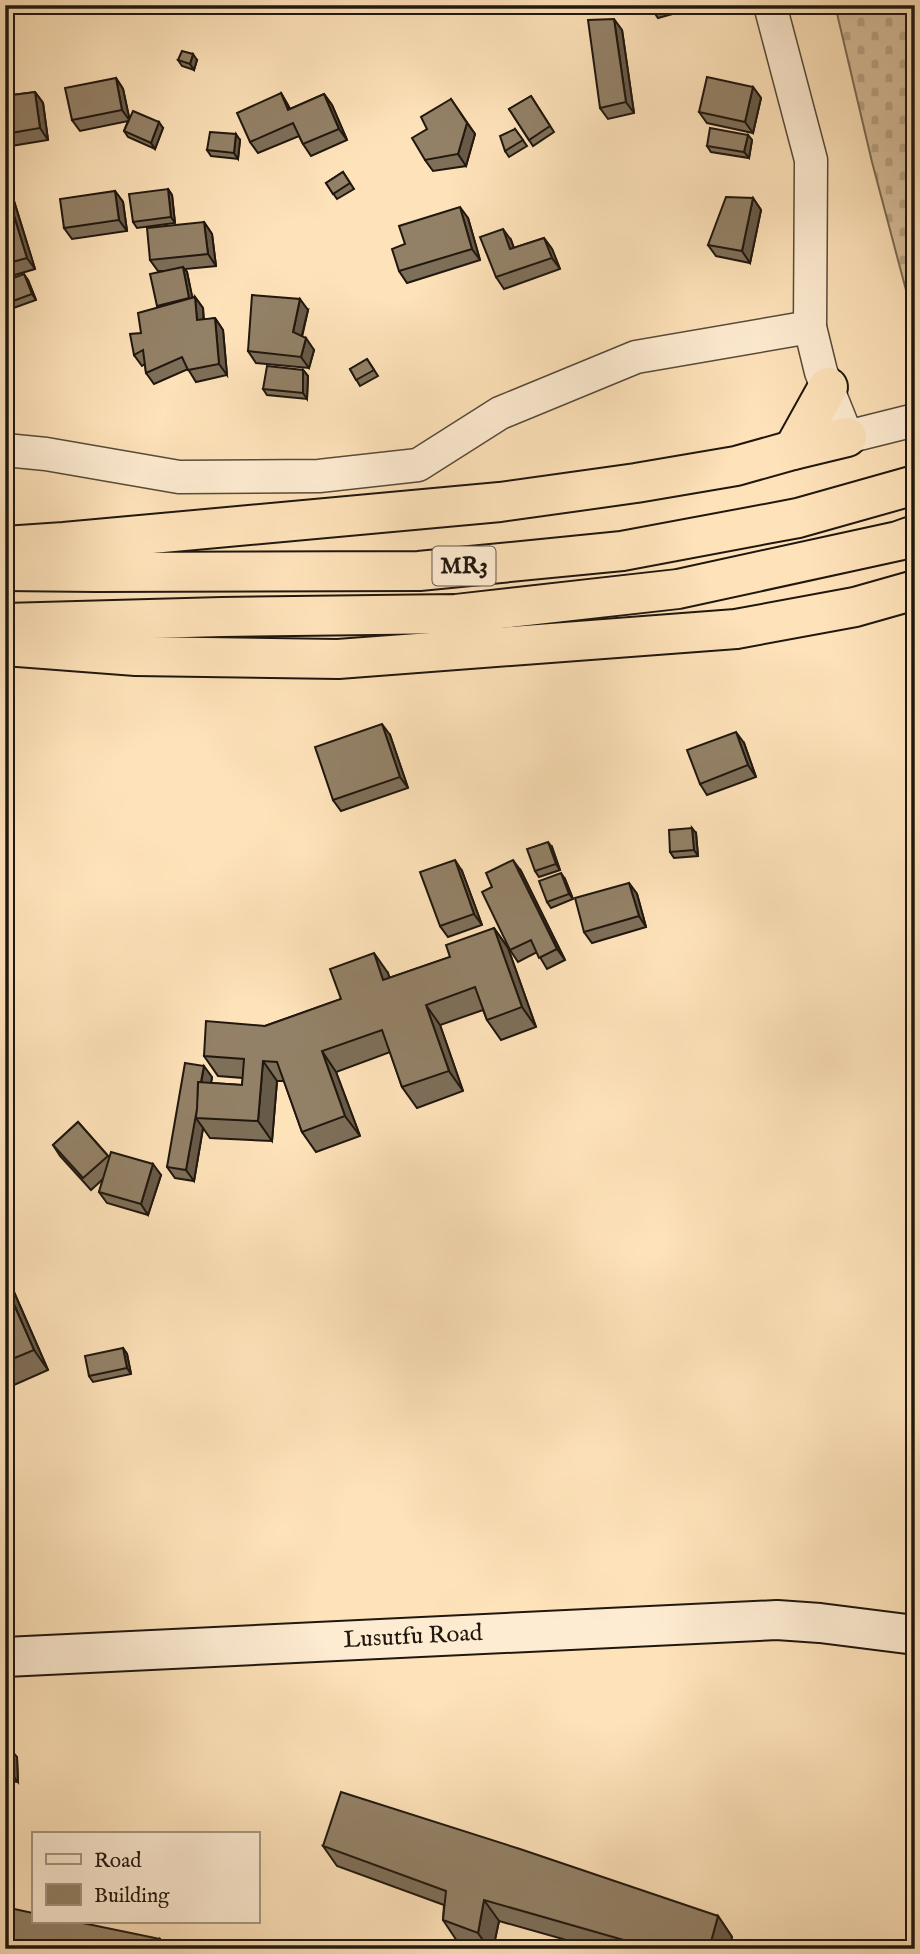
<svg xmlns="http://www.w3.org/2000/svg" width="920" height="1954" font-family="'IM FELL English',serif">
<style>
.cemetery{fill:url(#cemetery-stones);stroke:#7c6b55;stroke-width:2}
.lines{fill:none;stroke-linecap:round;stroke-linejoin:round}
.street-casing{stroke:#584a39;stroke-width:35}
.secondary-casing{stroke:#20170e;stroke-width:42}
.highway-casing{stroke:#20170e;stroke-width:42}
.street{stroke:#feecd2;stroke-width:32}
.secondary{stroke:#feecd2;stroke-width:38}
.highway{stroke:#fee2b9;stroke-width:38}
.wall{fill:#7e6f59;stroke:#20170e;stroke-width:2}
.shaded-wall{fill:#675a48;stroke:#20170e;stroke-width:2}
.building{fill:#938167;stroke:#20170e;stroke-width:2}
.labels{text-anchor:middle;dominant-baseline:central;stroke-width:6;stroke-linejoin:round;paint-order:stroke}
.shield{fill:#feecd2;stroke:#635749;stroke-width:2}
.shield-label{font-size:23px;font-weight:bold;fill:#20170e}
.street-label{font-size:24px;fill:#20170e;stroke:#feecd2}
</style>
<defs>
<pattern id="cemetery-stones" width="16" height="16" patternUnits="userSpaceOnUse" patternTransform="scale(1.75)"><rect width="16" height="16" fill="#d8bf9c"/><path d="M2 7V4a2 2 0 0 1 4 0v3zM10 15v-3a2 2 0 0 1 4 0v3z" fill="#b9a385"/></pattern>
</defs>
<rect width="100%" height="100%" fill="#fee2b9"/>
<filter id="stains"><feTurbulence type="fractalNoise" baseFrequency=".00286" numOctaves="4"/><feColorMatrix values="0 0 0 0 .2 0 0 0 0 .09 0 0 0 0 .02 0 0 0 .5 -.17"/></filter>
<radialGradient id="worn" r=".72"><stop offset=".6" stop-color="#630" stop-opacity="0"/><stop offset="1" stop-color="#630" stop-opacity=".3"/></radialGradient>
<polygon class="cemetery" points="835,5 915,5 915,324 872,162"/>
<g class="lines">
<g class="street-casing">
<g id="street">
<polyline points="770,5 811,160 810,327 821,372 847,437 915,420"/>
<polyline points="5,450 46,454 179,477 319,476 418,465 500,413 636,357 810,327"/>
</g>
</g>
<g class="secondary-casing">
<polyline id="secondary" points="5,1657 777,1620 820,1623 915,1635"/>
</g>
<g class="highway-casing">
<g id="highway">
<polyline points="793,450 828,387"/>
<polyline points="5,546 64,542 500,502 636,483 736,466 793,450 847,437"/>
<polyline points="5,571 96,572 419,571 622,551 798,518 915,485"/>
<polyline points="5,623 222,617 456,614 678,589 898,541 915,535"/>
<polyline points="5,646 136,656 338,659 736,629 855,607 915,590"/>
</g>
</g>
<use href="#street" class="street"/>
<use href="#secondary" class="secondary"/>
<use href="#highway" class="highway"/>
</g>
<g class="wall">
<polygon points="649,5 700,5 701,6 658,18"/>
<polygon points="622,30 634,113 608,119 600,108"/>
<polygon points="178,60 197,60 194,70 182,66"/>
<polygon points="116,78 123,89 129,118 163,128 155,149 128,137 124,131 128,121 80,131 72,120"/>
<polygon points="753,87 761,98 753,133 707,123 699,112"/>
<polygon points="35,92 43,103 48,140 5,147 5,96"/>
<polygon points="281,93 290,109 324,94 332,105 347,140 311,156 303,144 299,136 258,153 250,142"/>
<polygon points="531,96 554,132 533,146 509,109"/>
<polygon points="451,99 475,134 466,166 433,171 425,160 427,129"/>
<polygon points="515,129 527,146 509,157 505,151"/>
<polygon points="748,135 752,140 749,158 711,152 707,146"/>
<polygon points="240,140 238,159 211,156 207,150"/>
<polygon points="343,172 354,189 337,199 326,183"/>
<polygon points="168,189 172,195 175,223 137,228 133,222"/>
<polygon points="5,190 14,201 35,269 8,277 5,273"/>
<polygon points="115,191 123,202 127,231 72,239 64,228"/>
<polygon points="753,198 761,210 750,263 716,256 708,245"/>
<polygon points="468,218 480,260 407,283 399,271 405,244"/>
<polygon points="204,222 212,234 216,266 185,269 187,272 192,298 195,297 203,308 204,320 215,318 223,330 227,375 196,382 188,369 154,384 146,373 145,364 142,366 134,355 141,333 158,307 157,306 163,271 158,271 150,260"/>
<polygon points="544,238 552,249 560,269 504,289 496,277 511,240 514,248"/>
<polygon points="28,280 36,300 5,311 5,281"/>
<polygon points="308,310 302,337 314,350 309,368 256,363 248,351"/>
<polygon points="367,359 378,376 360,386 350,369"/>
<polygon points="303,370 308,376 307,399 267,395 263,389"/>
<polygon points="390,735 408,788 341,811 333,800"/>
<polygon points="744,743 756,777 707,795 700,784"/>
<polygon points="696,833 698,856 674,858 670,852"/>
<polygon points="552,847 560,870 539,877 535,871"/>
<polygon points="462,871 482,925 448,937 440,926"/>
<polygon points="521,871 565,960 547,969 537,952 518,962 510,950"/>
<polygon points="565,879 573,899 551,908 547,902"/>
<polygon points="5,880 10,886 10,909 5,910"/>
<polygon points="629,883 637,894 646,927 592,943 584,932"/>
<polygon points="494,928 508,948 536,1027 501,1040 487,1020 483,1010 440,1025 463,1091 417,1108 402,1087 390,1052 336,1072 360,1136 316,1152 302,1132 284,1081 277,1081 272,1141 210,1138 203,1128 194,1181 175,1178 167,1167 212,1077 211,1083 242,1085 243,1078 218,1076 204,1056 265,1026 341,999 388,973 389,978 450,957"/>
<polygon points="78,1122 109,1157 161,1175 148,1215 107,1203 99,1192 103,1179 91,1190 60,1156 53,1145"/>
<polygon points="5,1279 14,1292 48,1370 5,1389"/>
<polygon points="123,1348 127,1354 131,1374 93,1382 89,1376"/>
<polygon points="5,1750 17,1757 18,1782 5,1780"/>
<polygon points="323,1846 718,1916 732,1937 729,1949 598,1949 499,1921 493,1949 479,1949 457,1941 443,1920 444,1905 337,1866"/>
</g>
<g class="shaded-wall">
<polygon points="614,19 622,30 634,113 626,102"/>
<polygon points="193,54 197,60 194,70 190,64"/>
<polygon points="116,78 123,89 130,121 122,110"/>
<polygon points="753,87 761,98 753,133 745,122"/>
<polygon points="35,92 43,103 48,140 40,128"/>
<polygon points="281,93 288,105 296,121 288,110"/>
<polygon points="324,94 332,105 347,140 339,129"/>
<polygon points="159,122 163,128 155,149 151,143"/>
<polygon points="467,123 475,134 466,166 458,154"/>
<polygon points="236,134 240,140 238,159 234,153"/>
<polygon points="748,135 752,140 749,158 744,152"/>
<polygon points="168,189 172,195 175,223 171,217"/>
<polygon points="6,190 14,201 35,269 27,258"/>
<polygon points="115,191 123,202 127,231 119,220"/>
<polygon points="753,198 761,210 750,263 742,251"/>
<polygon points="460,207 468,218 480,260 472,249"/>
<polygon points="204,222 212,234 216,266 208,254"/>
<polygon points="503,229 511,240 518,260 510,249"/>
<polygon points="544,238 552,249 560,269 552,258"/>
<polygon points="183,267 187,272 194,305 189,299"/>
<polygon points="24,274 28,280 36,300 32,294"/>
<polygon points="195,297 203,308 204,332 197,320"/>
<polygon points="300,299 308,310 300,343 293,332"/>
<polygon points="215,318 223,330 227,375 219,364"/>
<polygon points="306,338 314,350 309,368 301,357"/>
<polygon points="303,370 308,376 307,399 303,393"/>
<polygon points="382,724 390,735 408,788 400,777"/>
<polygon points="736,732 744,743 756,777 748,765"/>
<polygon points="692,828 696,833 698,856 694,850"/>
<polygon points="548,842 552,847 560,870 556,864"/>
<polygon points="455,860 462,871 482,925 474,914"/>
<polygon points="513,860 521,871 565,960 557,949"/>
<polygon points="561,873 565,879 573,899 569,894"/>
<polygon points="6,880 10,886 10,909 6,903"/>
<polygon points="629,883 637,894 646,927 639,916"/>
<polygon points="494,928 508,948 536,1027 522,1007"/>
<polygon points="374,953 388,973 397,1001 383,980"/>
<polygon points="426,1005 440,1025 463,1091 449,1071"/>
<polygon points="322,1051 336,1072 360,1136 345,1116"/>
<polygon points="263,1061 277,1081 272,1141 258,1121"/>
<polygon points="204,1066 212,1077 205,1118 196,1118 203,1128 194,1181 186,1170"/>
<polygon points="153,1164 161,1175 148,1215 141,1204"/>
<polygon points="5,1279 14,1292 48,1370 34,1350 5,1284"/>
<polygon points="123,1348 127,1354 131,1374 127,1368"/>
<polygon points="13,1752 17,1757 18,1782 13,1776"/>
<polygon points="484,1900 499,1921 493,1949 489,1949 478,1933"/>
<polygon points="718,1916 732,1937 729,1949 709,1949"/>
<polygon points="160,1939 167,1949 158,1949"/>
</g>
<g class="building">
<polygon points="614,19 626,102 600,108 588,20"/>
<polygon points="182,51 193,54 190,64 178,60"/>
<polygon points="707,77 753,87 745,122 699,112"/>
<polygon points="116,78 122,110 72,120 65,88"/>
<polygon points="35,92 40,128 5,134 5,96"/>
<polygon points="281,93 288,110 324,94 339,129 303,144 293,123 250,142 237,113"/>
<polygon points="531,96 550,126 529,140 509,109"/>
<polygon points="451,99 467,123 458,154 425,160 412,138 427,129 421,117"/>
<polygon points="133,111 159,122 151,143 124,131"/>
<polygon points="710,128 748,135 744,152 707,146"/>
<polygon points="515,129 523,140 505,151 500,136"/>
<polygon points="210,132 236,134 234,153 207,150"/>
<polygon points="343,172 350,183 333,194 326,183"/>
<polygon points="168,189 171,217 133,222 129,194"/>
<polygon points="5,190 6,190 27,258 5,264"/>
<polygon points="115,191 119,220 64,228 60,199"/>
<polygon points="726,197 753,198 742,251 708,245"/>
<polygon points="460,207 472,249 399,271 392,249 405,244 399,226"/>
<polygon points="204,222 208,254 150,260 147,228"/>
<polygon points="503,229 510,249 544,238 552,258 496,277 480,237"/>
<polygon points="183,267 189,298 157,306 150,274"/>
<polygon points="24,274 32,294 5,304 5,281"/>
<polygon points="252,295 300,299 293,332 306,338 301,357 248,351"/>
<polygon points="195,297 197,320 215,318 219,364 188,370 182,357 146,373 143,350 134,355 130,334 141,333 138,313"/>
<polygon points="367,359 374,370 356,380 350,369"/>
<polygon points="267,366 303,370 303,393 263,389"/>
<polygon points="382,724 400,777 333,800 315,747"/>
<polygon points="736,732 748,765 700,784 687,750"/>
<polygon points="692,828 694,850 670,852 669,830"/>
<polygon points="548,842 556,864 535,871 527,849"/>
<polygon points="455,860 474,914 440,926 420,872"/>
<polygon points="513,860 557,949 539,958 531,940 510,950 482,892 492,887 486,873"/>
<polygon points="561,873 569,894 547,902 539,881"/>
<polygon points="5,880 6,903 5,903"/>
<polygon points="629,883 639,916 584,932 575,898"/>
<polygon points="494,928 522,1007 487,1020 475,987 426,1005 449,1071 402,1087 382,1030 322,1051 345,1116 302,1132 277,1062 263,1061 258,1121 196,1118 198,1082 242,1085 244,1059 204,1056 206,1021 265,1026 341,999 330,969 374,953 383,980 450,957 446,945"/>
<polygon points="185,1063 204,1066 201,1082 198,1082 197,1109 186,1170 167,1167"/>
<polygon points="78,1122 108,1156 83,1178 53,1145"/>
<polygon points="111,1152 153,1164 141,1204 99,1192"/>
<polygon points="5,1284 34,1350 5,1362"/>
<polygon points="123,1348 127,1368 89,1376 85,1356"/>
<polygon points="5,1750 13,1752 13,1776 5,1775"/>
<polygon points="341,1792 520,1849 718,1916 709,1949 655,1949 484,1900 478,1933 443,1920 446,1891 323,1846"/>
<polygon points="5,1907 33,1913 33,1921 73,1921 160,1939 158,1949 5,1949"/>
</g>
<g class="labels">
<rect class="shield" x="432.5" y="546.5" width="63" height="39" rx="5"/>
<g class="shield-label">
<text x="464" y="566">MR3</text>
</g>
<g class="street-label">
<text transform="translate(413 1637) rotate(-3)">Lusutfu Road</text>
</g>
</g>
<rect width="920" height="1954" fill="none" stroke="#fee2b9" stroke-width="28"/>
<rect x="7" y="7" width="906" height="1940" fill="none" stroke="#20170e" stroke-width="3.5"/>
<rect x="14" y="14" width="892" height="1926" fill="none" stroke="#20170e" stroke-width="2"/>
<rect x="32" y="1832" width="228" height="91" fill="#feecd2" stroke="#a59784" stroke-width="2"/>
<rect x="46" y="1854" width="35" height="10" fill="#feecd2" stroke="#a59784" stroke-width="2"/>
<text x="94" y="1867" font-size="21" fill="#20170e">Road</text>
<rect x="46" y="1884" width="35" height="21" fill="#938167" stroke="#a59784" stroke-width="2"/>
<text x="94" y="1902" font-size="21" fill="#20170e">Building</text>
<rect width="100%" height="100%" filter="url(#stains)"/>
<rect width="100%" height="100%" fill="url(#worn)"/>
</svg>
